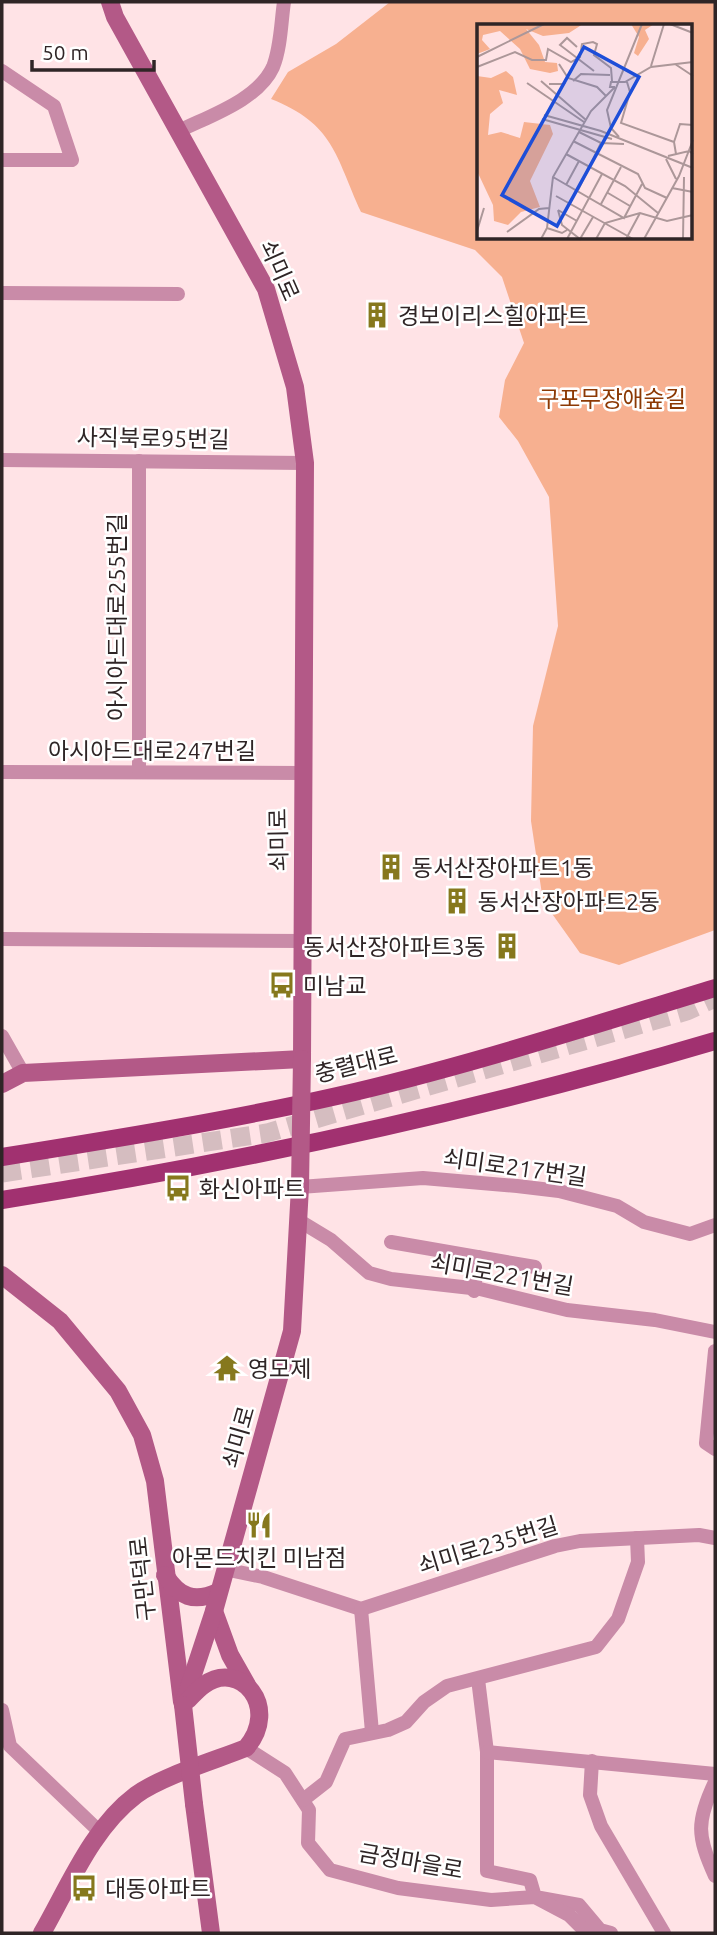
<svg xmlns="http://www.w3.org/2000/svg" width="717" height="1935" font-family="Ubuntu,'Noto Sans KR',sans-serif">
<style>
.green{fill:#f7b090;fill-rule:evenodd}
.lines{fill:none;stroke-linecap:round;stroke-linejoin:round}
.trunk-tunnel{stroke:#d5bdc0;stroke-width:19;stroke-dasharray:19 10;stroke-linecap:butt}
.minor{stroke:#c98ba8;stroke-width:14}
.secondary{stroke:#b35987;stroke-width:18}
.primary{stroke:#a13170;stroke-width:18}
.secondary-bridge{stroke:#b35987;stroke-width:18}
.labels{text-anchor:middle;dominant-baseline:central;stroke-width:5;stroke-linejoin:round;paint-order:stroke}
.street-label{font-size:23px;fill:#2f2526;stroke:#fff}
.poi-label{font-size:23px;fill:#2f2526;stroke:#fff;text-anchor:start}
.park-label{font-size:23px;fill:#8c3904;stroke:#fff}
.inset-road{fill:none;stroke:#ac9799;stroke-width:2}
.view{fill:#1d4ed8;fill-opacity:0.15;stroke:#1d4ed8;stroke-width:3.5}
.inset-edge{fill:none;stroke:#2f2526;stroke-width:3.5}
</style>
<rect width="100%" height="100%" fill="#ffe3e6"/>
<path class="green" d="M 390,2 L 715,2 L 715,930 L 619,965 L 580,953 L 543,901 L 531,821 L 533,726 L 558,626 L 549,497 L 518,441 L 499,417 L 505,380 L 524,343 L 502,277 L 475,250 L 361,212 C 335,155 334,124 271,99 L 288,72 L 336,44 ZM 479,26 L 691,26 L 691,238 L 479,238 Z"/>
<g class="lines">
<polyline class="trunk-tunnel" points="2,1173 267,1133 687,1011 715,998"/>
<g class="minor">
<polyline points="2,71 54,106 72,160 2,160"/>
<path d="M 179,131 C 209,116 258,100 273,67 C 281,47 281,22 284,2"/>
<polyline points="2,293 178,294"/>
<polyline points="2,460 305,463"/>
<polyline points="2,772 302,773"/>
<polyline points="139,772 139,461"/>
<polyline points="2,939 304,941"/>
<polyline points="2,1036 23,1073"/>
<polyline points="300,1187 423,1178 517,1186 559,1191 617,1206 644,1222 690,1234 715,1225"/>
<polyline points="298,1220 331,1240 369,1273 391,1279 480,1289 567,1310 655,1320 715,1332"/>
<polyline points="391,1242 535,1267"/>
<polyline points="474,1291 478,1257"/>
<polyline points="715,1351 706,1443 715,1449"/>
<polyline points="224,1569 263,1577 361,1609 555,1546 580,1541 699,1535 715,1538"/>
<polyline points="361,1609 372,1732"/>
<polyline points="478,1679 487,1752 487,1871 530,1880 535,1897 579,1905 600,1930 611,1933"/>
<polyline points="2,1710 10,1746 100,1832"/>
<polyline points="246,1748 285,1773 309,1810 308,1843 330,1870 398,1888 491,1900 535,1897 569,1915 587,1933"/>
<polyline points="487,1752 715,1774"/>
<polyline points="592,1761 590,1795 601,1826 664,1933"/>
<path d="M 715,1782 C 696,1822 697,1836 715,1876"/>
<polyline points="303,1800 326,1782 345,1739 388,1730 406,1722 424,1702 447,1686 596,1647 618,1619 638,1562 637,1538"/>
</g>
<g class="secondary">
<polyline points="2,1084 23,1073 302,1059 305,463 295,387 266,289 115,17 110,2"/>
<polyline points="2,1275 60,1321 118,1391 142,1435 155,1481 182,1702"/>
<path d="M 165,1575 C 179,1597 194,1603 218,1592"/>
<polyline points="214,1611 230,1655 247,1685"/>
<polyline points="183,1705 214,1611 292,1331 300,1187"/>
<polyline points="194,1804 211,1933"/>
<path d="M 42,1933 C 69,1886 92,1828 136,1795 C 162,1776 216,1760 246,1748 C 281,1707 240,1659 204,1685 C 198,1689 193,1695 188,1700"/>
</g>
<g class="primary">
<path d="M 2,1157 C 114,1139 226,1121 337,1096 C 464,1067 590,1026 715,988"/>
<path d="M 2,1200 C 242,1162 482,1110 715,1041"/>
</g>
<g class="secondary-bridge">
<polyline points="300,1187 302,1059"/>
<polyline points="183,1705 194,1804"/>
</g>
</g>
<defs>
<g id="building-bare" transform="scale(2.1)"><path d="M-4-6H4V6H1V3H-1V6H-4ZM-2.5-4.3h1.7v1.8h-1.7ZM.8-4.3h1.7v1.8H.8ZM-2.5-1h1.7V.8h-1.7ZM.8-1h1.7V.8H.8Z" fill="#86781d" stroke="#fff" stroke-width="2.5" paint-order="stroke"/></g>
<g id="bus-bare" transform="scale(2.1)"><path d="M-5-6H5V4H4V6H2V4H-2V6H-4V4H-5ZM-3.5-4V0h7V-4ZM-3.5 1.2v1.5H-2V1.2ZM2 1.2v1.5H3.5V1.2Z" fill="#86781d" stroke="#fff" stroke-width="2.5" paint-order="stroke"/></g>
<g id="temple-bare" transform="scale(2.1)"><path d="M0-6L5-2H3V0L6.5 2.5H4V6H1.5V3h-3V6H-4V2.5H-6.5L-3 0V-2H-5Z" fill="#86781d" stroke="#fff" stroke-width="2.5" paint-order="stroke"/></g>
<g id="restaurant-bare" transform="scale(2.1)"><path d="M-5-6h1v4h1v-4h1v4h1v-4h1v5L-1.5 .5V6h-2V.5L-5-1ZM5-6V6H3V1.5H1.5Q1.5-4 5-6Z" fill="#86781d" stroke="#fff" stroke-width="2.5" paint-order="stroke"/></g>
</defs>
<g fill-rule="evenodd">
<use href="#building-bare" x="377" y="315"/>
<use href="#building-bare" x="391" y="867"/>
<use href="#building-bare" x="457" y="901"/>
<use href="#building-bare" x="507" y="946"/>
<use href="#bus-bare" x="282" y="985"/>
<use href="#bus-bare" x="178" y="1188"/>
<use href="#temple-bare" x="227" y="1368"/>
<use href="#restaurant-bare" x="259" y="1525"/>
<use href="#bus-bare" x="84" y="1888"/>
</g>
<g class="labels">
<g class="street-label">
<text transform="translate(280 270) rotate(66)">쇠미로</text>
<text transform="translate(153 438) rotate(1)">사직북로95번길</text>
<text transform="translate(116 617) rotate(-90)">아시아드대로255번길</text>
<text x="152" y="750">아시아드대로247번길</text>
<text transform="translate(278 840) rotate(-91)">쇠미로</text>
<text transform="translate(356 1064) rotate(-14)">충렬대로</text>
<text transform="translate(515 1167) rotate(8)">쇠미로217번길</text>
<text transform="translate(502 1274) rotate(10)">쇠미로221번길</text>
<text transform="translate(238 1437) rotate(-74)">쇠미로</text>
<text transform="translate(488 1545) rotate(-17)">쇠미로235번길</text>
<text transform="translate(142 1579) rotate(-96)">구만덕로</text>
<text transform="translate(411 1861) rotate(10)">금정마을로</text>
</g>
<g class="poi-label">
<text x="398" y="315">경보이리스힐아파트</text>
<text x="412" y="867">동서산장아파트1동</text>
<text x="478" y="901">동서산장아파트2동</text>
<text x="486" y="946" text-anchor="end">동서산장아파트3동</text>
<text x="303" y="985">미남교</text>
<text x="199" y="1188">화신아파트</text>
<text x="248" y="1368">영모제</text>
<text x="259" y="1557" text-anchor="middle">아몬드치킨 미남점</text>
<text x="105" y="1888">대동아파트</text>
</g>
<g class="park-label">
<text x="612" y="398">구포무장애숲길</text>
</g>
</g>
<g transform="translate(477 24)">
<rect width="215" height="215" fill="#ffe3e6"/>
<path d="M 0,0 L 106,0 L 92,9 L 66,12 L 49,5 L 62,21 L 68,38 L 80,39 L 81,47 L 73,49 L 53,45 L 43,25 L 23,7 L 6,11 L 5,16 L 13,25 L 0,30 ZM 154,0 L 177,0 L 168,6 L 172,15 L 161,32 L 157,29 L 162,13 ZM 29,47 L 36,53 L 40,71 L 22,66 L 26,79 L 13,90 L 11,111 L 24,108 L 43,114 L 47,98 L 73,101 L 76,110 L 53,157 L 63,183 L 44,188 L 31,201 L 17,197 L 16,181 L 0,147 L 0,52 L 14,54 Z" fill="#f7b090"/>
<path class="inset-road" d="M 193,0 L 216,9M 100,23 L 90,14 L 83,21 L 117,47M 0,33 L 67,0M 82,40 L 91,54 L 120,63 L 129,72M 198,40 L 216,52M 174,42 L 187,0M 0,43 L 38,28 L 55,36 L 69,36 L 71,25 L 94,38 L 103,33 L 105,20 L 116,18 L 120,20 L 117,31 L 134,44 L 135,57M 64,57 L 109,96M 96,57 L 104,50 L 133,51M 150,58 L 153,68 L 144,99 L 197,118M 50,59 L 107,98M 72,60 L 87,60 L 81,69M 138,63 L 133,63 L 134,58 L 148,58 L 174,43 L 216,38M 67,91 L 124,107 L 216,144M 65,95 L 135,115M 102,108 L 124,119 L 147,120M 142,113 L 134,104 L 130,86 L 165,0M 96,117 L 161,150 L 168,164 L 190,174M 89,130 L 148,162 L 181,189M 199,130 L 197,118 L 203,100 L 216,101M 191,132 L 212,127 L 216,130M 189,135 L 199,155M 76,153 L 147,194 L 165,160M 89,161 L 102,137M 195,164 L 216,168M 101,166 L 124,119M 131,169 L 153,182M 79,172 L 156,215M 124,180 L 144,143M 81,186 L 85,201 L 103,215 L 116,193M 81,186 L 100,197M 70,204 L 85,209 L 90,206M 0,207 L 7,184M 30,208 L 62,185 L 72,184M 64,215 L 70,204 L 76,153 L 114,87 L 138,63M 90,215 L 125,150M 119,215 L 128,199 L 163,189 L 190,197 L 216,191M 149,215 L 163,189M 167,215 L 202,152 L 216,116M 206,215 L 207,153"/>
<path class="view" d="M 107,23 L 162,53 L 80,202 L 25,171 Z"/>
<rect width="215" height="215" class="inset-edge"/>
</g>
<rect width="717" height="1935" fill="none" stroke="#2f2526" stroke-width="7"/>
<path d="M32 60v10h122v-10" fill="none" stroke="#2f2526" stroke-width="3.5"/>
<text x="42" y="60" font-size="21" fill="#2f2526" stroke="#ffffff" stroke-width="5" paint-order="stroke">50 m</text>
</svg>
